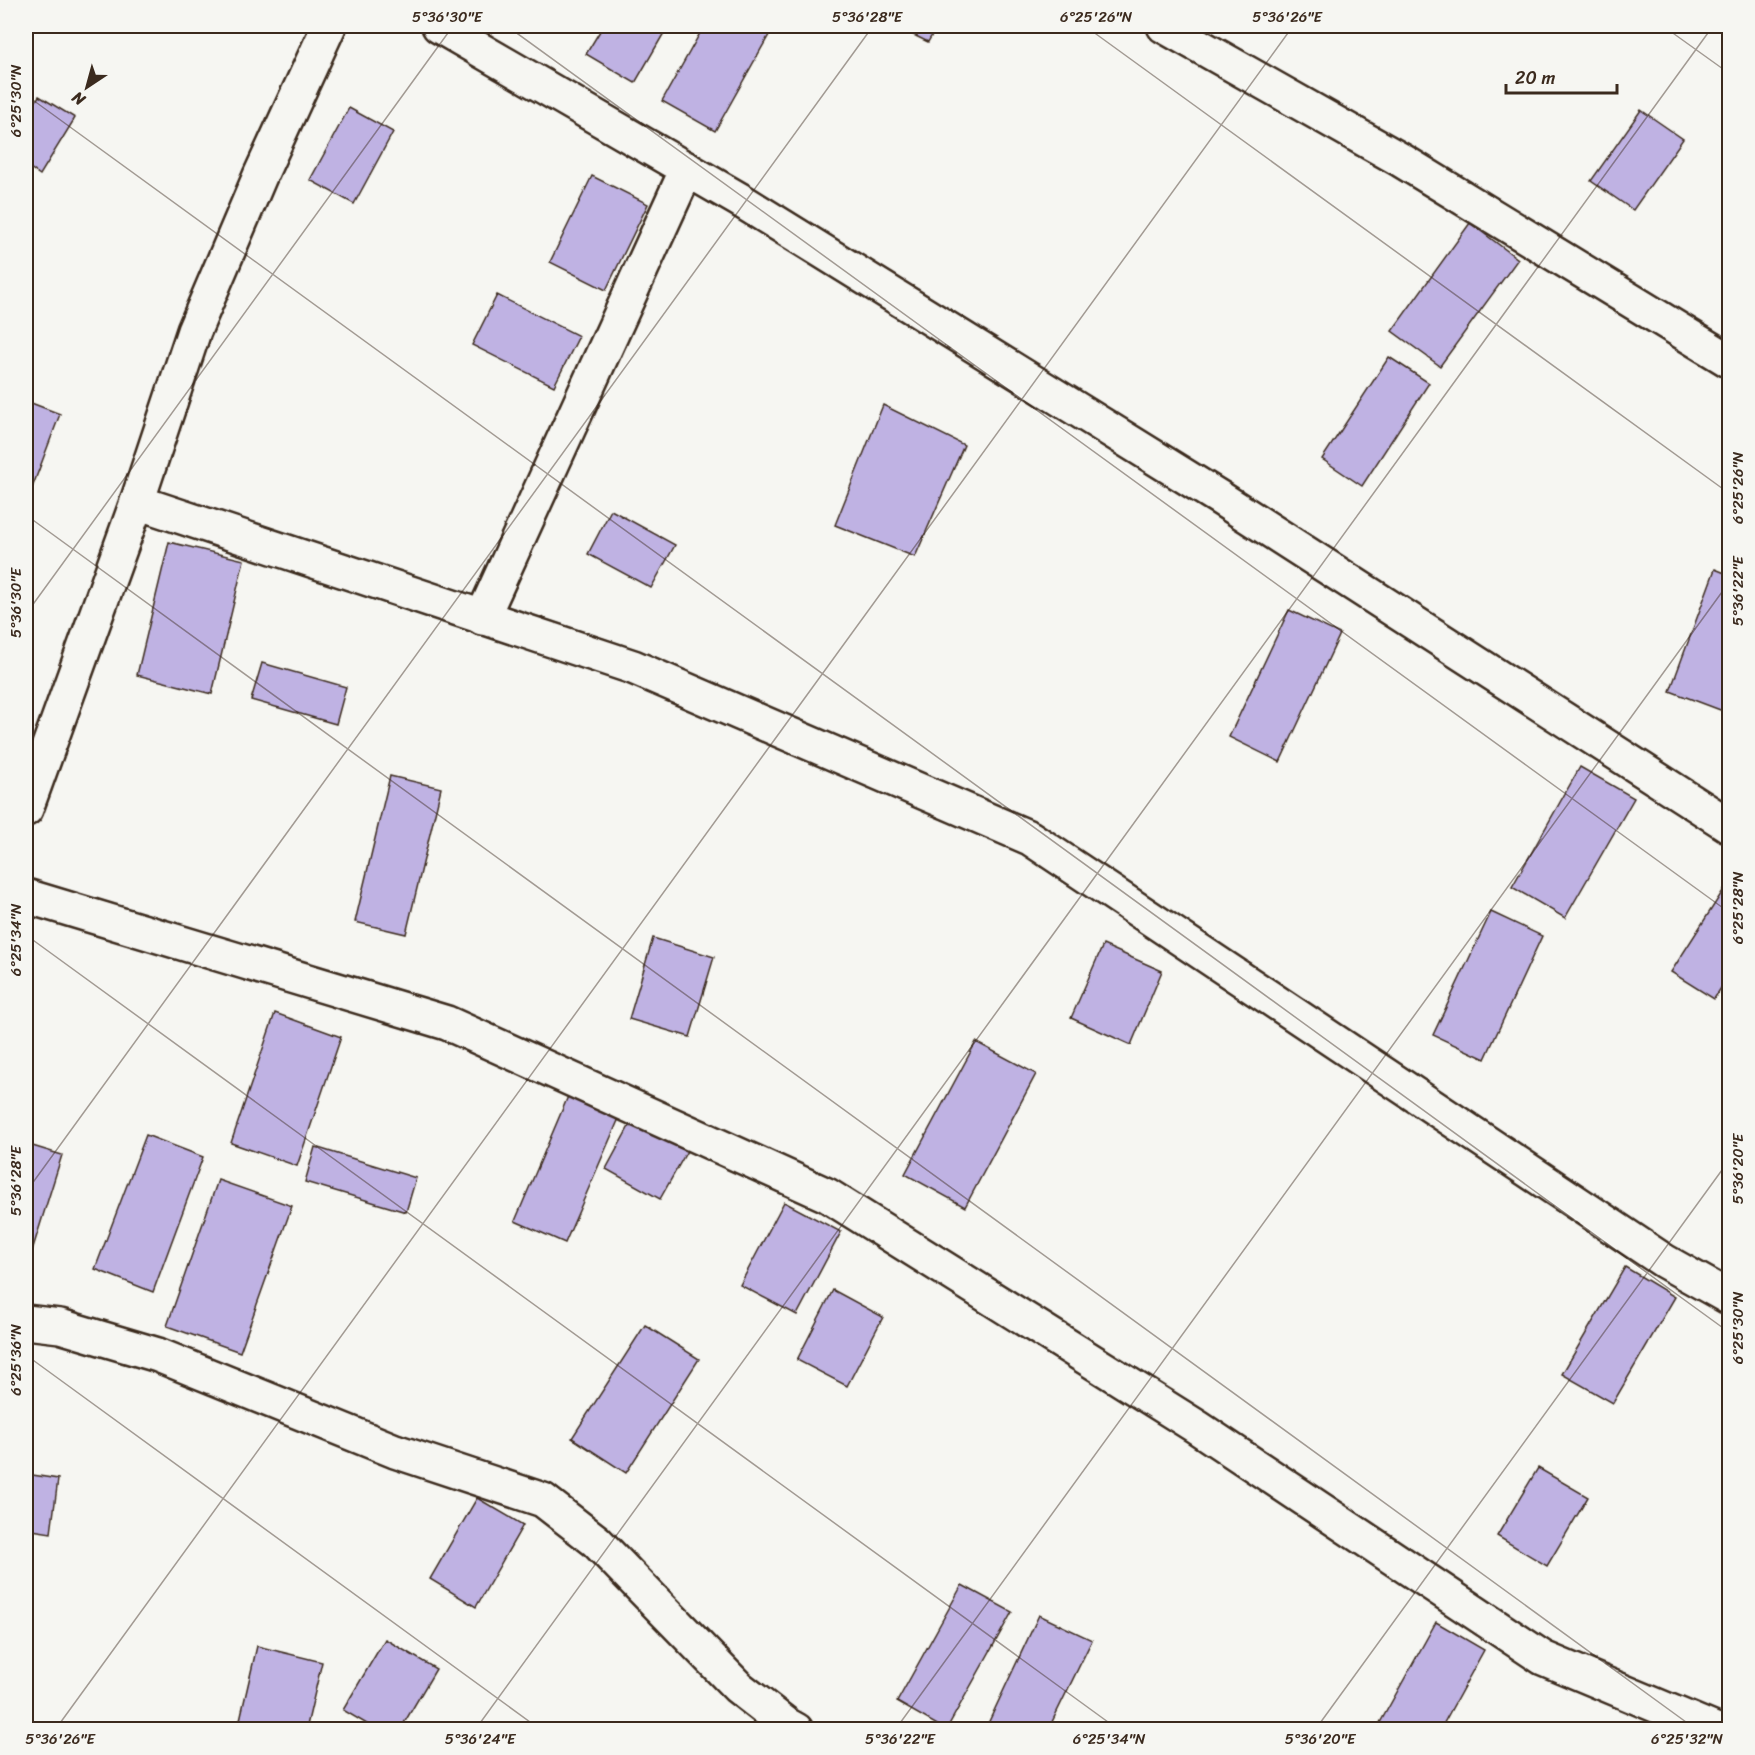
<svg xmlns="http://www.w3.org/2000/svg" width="1755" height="1755" font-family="Sriracha,sans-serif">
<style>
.building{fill:#bfb2e3;stroke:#3b2a1e;stroke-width:1.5}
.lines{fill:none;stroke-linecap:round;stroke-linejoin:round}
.street-casing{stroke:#3b2a1e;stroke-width:38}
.street{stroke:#f6f6f2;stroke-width:33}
.ticks{fill:none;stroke:#3b2a1e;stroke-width:1.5;stroke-opacity:0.45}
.neatline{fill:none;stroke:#3b2a1e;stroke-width:2}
.ticks-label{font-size:15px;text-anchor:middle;fill:#3b2a1e}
</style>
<rect width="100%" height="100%" fill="#f6f6f2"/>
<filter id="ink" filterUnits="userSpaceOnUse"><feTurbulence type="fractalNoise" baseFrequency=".0167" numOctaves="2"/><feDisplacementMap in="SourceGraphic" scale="12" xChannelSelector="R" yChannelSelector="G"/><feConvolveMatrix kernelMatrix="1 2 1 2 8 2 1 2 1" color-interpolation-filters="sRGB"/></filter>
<g filter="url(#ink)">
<g class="building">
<polygon points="603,26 668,26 635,83 586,54"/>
<polygon points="704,26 774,26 715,131 662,101"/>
<polygon points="895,26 937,26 928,42"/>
<polygon points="39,96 75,118 40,175 26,165 26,116"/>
<polygon points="349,108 393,132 354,204 310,180"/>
<polygon points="1641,110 1683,139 1633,210 1591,181"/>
<polygon points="592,176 648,204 606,290 550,262"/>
<polygon points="1470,223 1518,259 1440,366 1392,331"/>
<polygon points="497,295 579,336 554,386 472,345"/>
<polygon points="1389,357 1429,383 1362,486 1322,459"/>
<polygon points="26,401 60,414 26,504"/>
<polygon points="883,405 964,445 915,557 835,525"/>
<polygon points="611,510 675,545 651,588 588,554"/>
<polygon points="169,542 244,560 212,694 137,675"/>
<polygon points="1715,569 1730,575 1730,694 1723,711 1670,691"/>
<polygon points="1289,610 1340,634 1280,762 1229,737"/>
<polygon points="262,663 346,687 336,724 251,700"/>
<polygon points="1580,767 1634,798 1565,918 1512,887"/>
<polygon points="390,776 441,788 406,934 355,922"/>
<polygon points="1730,880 1730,974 1714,999 1671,972"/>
<polygon points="1491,912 1542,936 1485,1059 1433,1035"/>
<polygon points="653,938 714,957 690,1037 629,1019"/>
<polygon points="1103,945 1162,971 1131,1045 1071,1018"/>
<polygon points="275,1013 341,1037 297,1166 231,1143"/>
<polygon points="976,1042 1036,1074 965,1207 905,1174"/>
<polygon points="569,1094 620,1116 565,1243 515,1221"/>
<polygon points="633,1119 688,1149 660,1199 606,1169"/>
<polygon points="146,1135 203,1157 153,1292 95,1269"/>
<polygon points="26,1144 62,1155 26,1270"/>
<polygon points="315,1147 416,1178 406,1212 305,1182"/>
<polygon points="218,1180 292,1206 240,1352 167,1326"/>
<polygon points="784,1202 841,1232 797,1315 740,1285"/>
<polygon points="1625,1267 1675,1297 1613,1403 1562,1374"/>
<polygon points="833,1290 883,1317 847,1386 797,1360"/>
<polygon points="645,1325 699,1359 626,1473 572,1438"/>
<polygon points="1538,1468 1588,1497 1547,1566 1497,1536"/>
<polygon points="26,1474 58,1479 51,1533 26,1529"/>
<polygon points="477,1498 523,1525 476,1607 430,1579"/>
<polygon points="962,1585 1012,1612 946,1730 897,1702"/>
<polygon points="1039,1615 1092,1640 1048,1730 985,1730"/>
<polygon points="1436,1622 1484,1650 1440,1730 1376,1730"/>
<polygon points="385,1639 436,1669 400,1730 377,1730 343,1710"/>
<polygon points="257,1646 322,1662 306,1730 262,1730 239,1724"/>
</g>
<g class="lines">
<g class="street-casing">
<g id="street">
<polyline points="439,26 740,200 1220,498 1730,826"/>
<polyline points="1164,26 1401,160 1730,361"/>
<polyline points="137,502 633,667 1030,838 1664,1261 1730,1298"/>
<polyline points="482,618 687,169"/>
<polyline points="26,809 137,502 194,331 260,176 329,26"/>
<polyline points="26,896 447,1023 827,1195 1197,1427 1543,1658 1715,1730"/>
<polyline points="26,1322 60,1326 158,1355 395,1451 543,1500 596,1541 738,1687 787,1725 796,1730"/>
</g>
</g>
<use href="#street" class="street"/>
</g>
</g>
<path class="ticks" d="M 507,26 L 1730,913M 1085,26 L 1730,494M 1663,26 L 1730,74M 26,36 L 33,26M 26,95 L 1730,1333M 26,515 L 1697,1730M 26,614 L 453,26M 26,935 L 1119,1730M 26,1192 L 873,26M 26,1355 L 541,1730M 55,1730 L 1293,26M 475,1730 L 1713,26M 895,1730 L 1730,581M 1315,1730 L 1730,1159"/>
<rect width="1755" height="1755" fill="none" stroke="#f6f6f2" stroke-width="66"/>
<g transform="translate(87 87) rotate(216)" stroke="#f6f6f2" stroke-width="4.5" paint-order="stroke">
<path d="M0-4.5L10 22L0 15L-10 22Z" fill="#3b2a1e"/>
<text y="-9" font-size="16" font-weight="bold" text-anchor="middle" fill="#3b2a1e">N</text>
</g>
<path d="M1506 84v9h111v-9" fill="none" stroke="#3b2a1e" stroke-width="3"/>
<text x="1515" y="84" font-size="18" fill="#3b2a1e" stroke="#f6f6f2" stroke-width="4.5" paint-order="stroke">20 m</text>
<rect x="33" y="33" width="1689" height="1689" class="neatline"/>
<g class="ticks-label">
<text x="447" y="22">5°36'30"E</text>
<text x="867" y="22">5°36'28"E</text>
<text x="1096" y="22">6°25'26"N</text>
<text x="1287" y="22">5°36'26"E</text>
<text transform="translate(16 101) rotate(-90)" y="5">6°25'30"N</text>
<text transform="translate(1738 488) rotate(-90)" y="5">6°25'26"N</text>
<text transform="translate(1738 591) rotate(-90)" y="5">5°36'22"E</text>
<text transform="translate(16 603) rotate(-90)" y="5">5°36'30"E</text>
<text transform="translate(1738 908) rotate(-90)" y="5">6°25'28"N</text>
<text transform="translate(16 940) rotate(-90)" y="5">6°25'34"N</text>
<text transform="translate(1738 1169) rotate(-90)" y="5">5°36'20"E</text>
<text transform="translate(16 1181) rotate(-90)" y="5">5°36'28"E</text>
<text transform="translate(1738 1328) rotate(-90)" y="5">6°25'30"N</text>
<text transform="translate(16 1360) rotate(-90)" y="5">6°25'36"N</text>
<text x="60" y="1744">5°36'26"E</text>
<text x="480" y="1744">5°36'24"E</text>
<text x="900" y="1744">5°36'22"E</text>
<text x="1109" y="1744">6°25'34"N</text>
<text x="1320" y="1744">5°36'20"E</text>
<text x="1687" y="1744">6°25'32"N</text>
</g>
</svg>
